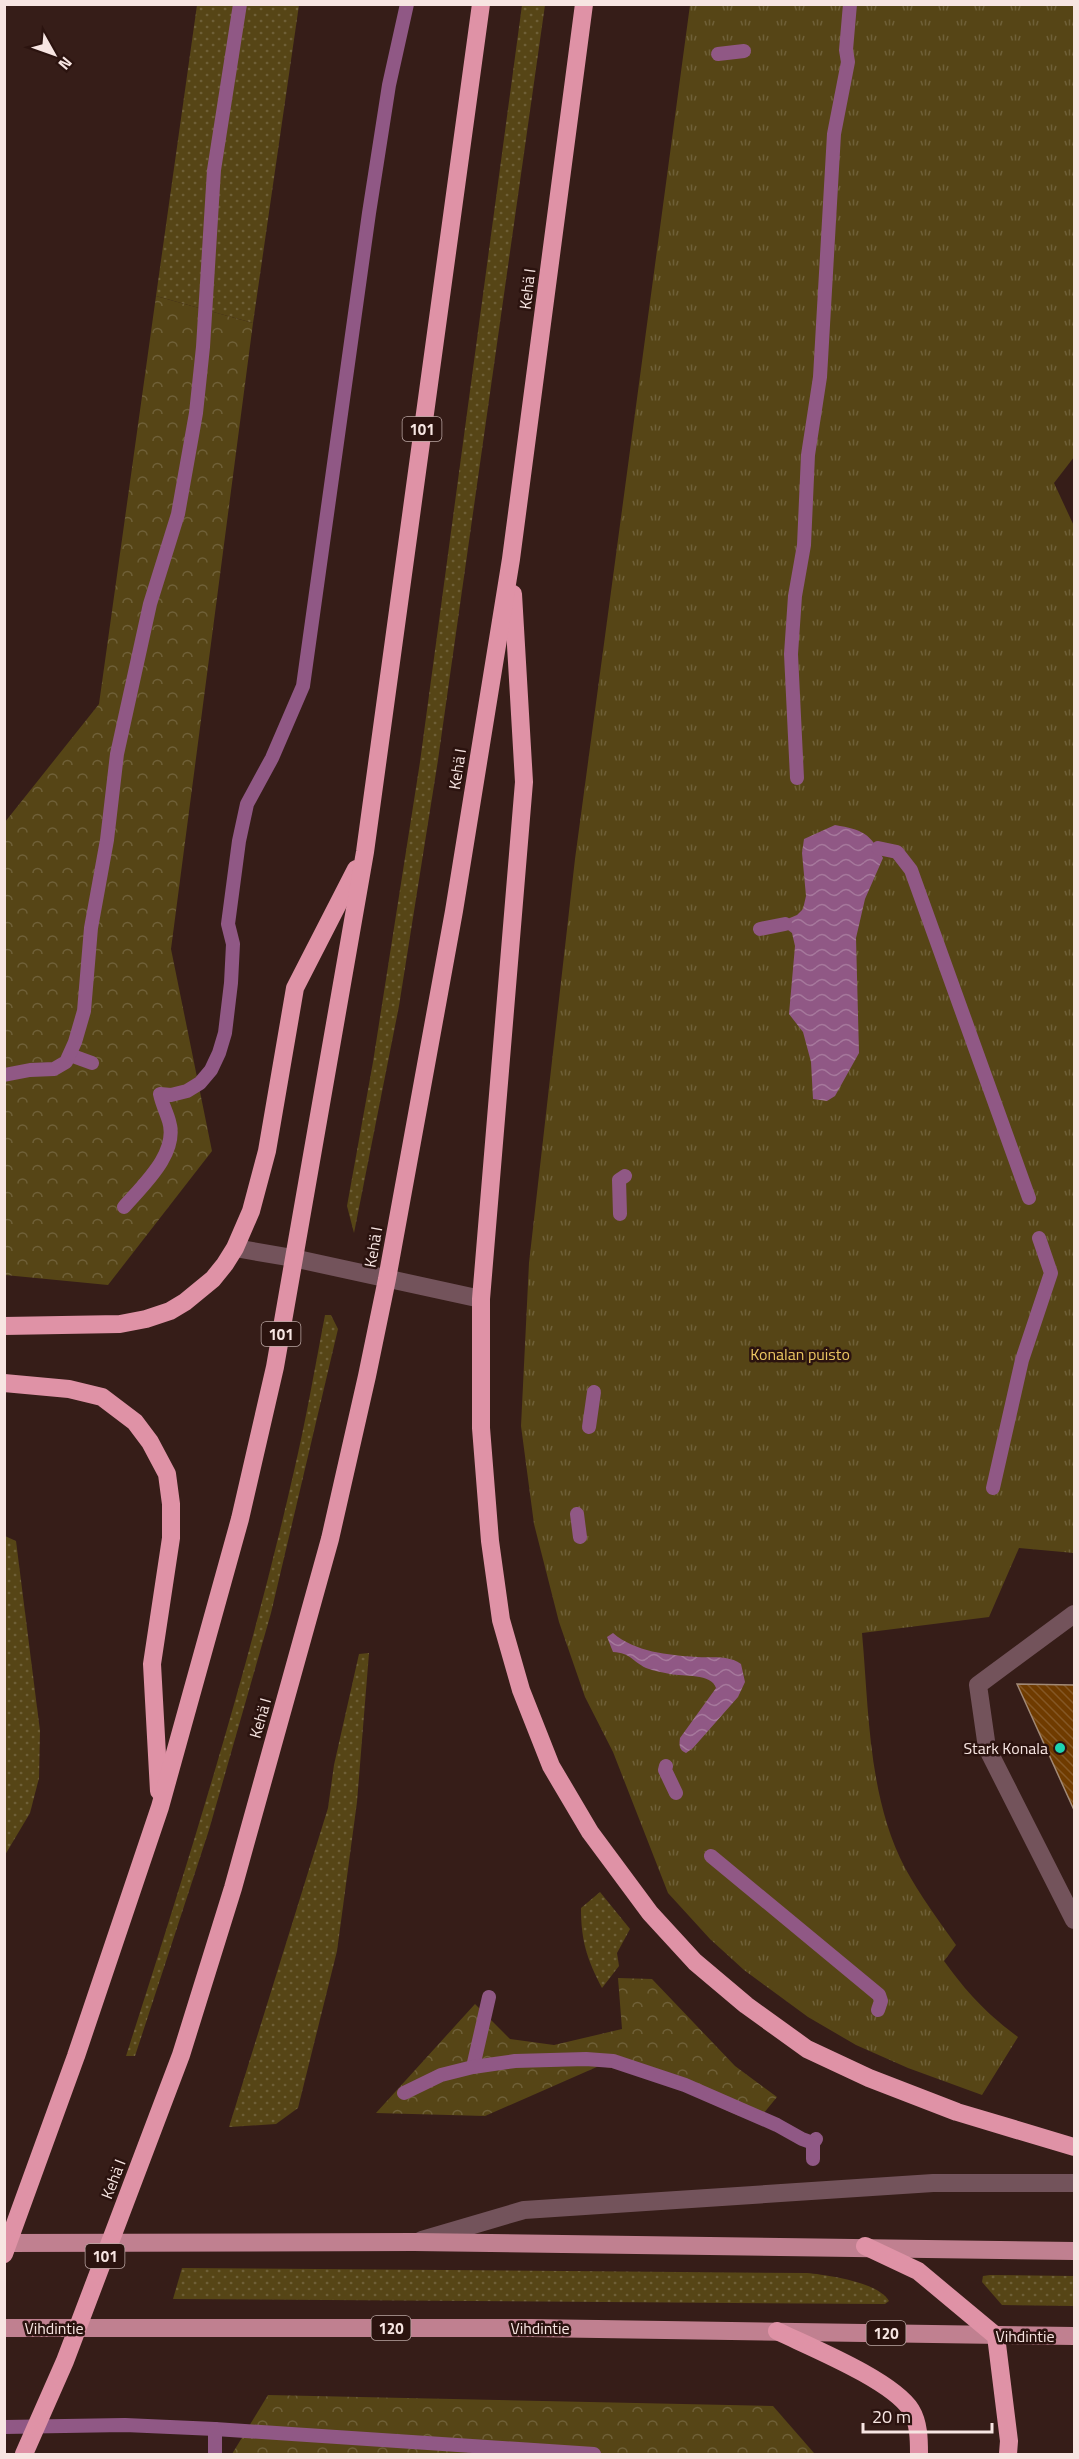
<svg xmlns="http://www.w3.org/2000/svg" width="1079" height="2459" font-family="'Titillium Web',sans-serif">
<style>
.grass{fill:url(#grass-dots)}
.forest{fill:url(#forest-crowns)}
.park{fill:url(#park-tufts)}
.water{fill:url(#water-waves)}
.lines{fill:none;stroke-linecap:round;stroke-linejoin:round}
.stream{stroke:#905885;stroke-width:14}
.building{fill:url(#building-back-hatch);stroke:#a18976;stroke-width:1.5}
.minor{stroke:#73535b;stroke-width:18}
.major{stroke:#c08090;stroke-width:18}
.highway{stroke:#df92a6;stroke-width:18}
.poi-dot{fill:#1cd5b1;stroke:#2b130f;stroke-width:2}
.labels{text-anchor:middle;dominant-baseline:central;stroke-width:5;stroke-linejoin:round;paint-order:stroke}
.shield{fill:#2b130f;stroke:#baa6a3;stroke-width:1.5}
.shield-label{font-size:15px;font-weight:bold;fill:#f7e5e2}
.street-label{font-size:16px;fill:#f7e5e2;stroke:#2b130f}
.park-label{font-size:16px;fill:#ecc662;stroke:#2b130f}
.poi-label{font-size:16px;fill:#f7e5e2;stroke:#2b130f;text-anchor:end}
</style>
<defs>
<pattern id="grass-dots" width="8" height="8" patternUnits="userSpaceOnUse" patternTransform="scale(1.5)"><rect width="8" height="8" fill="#564516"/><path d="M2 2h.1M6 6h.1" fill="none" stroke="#6f6038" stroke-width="1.8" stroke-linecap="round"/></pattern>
<pattern id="forest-crowns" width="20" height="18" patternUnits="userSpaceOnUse" patternTransform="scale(1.5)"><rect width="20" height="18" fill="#564516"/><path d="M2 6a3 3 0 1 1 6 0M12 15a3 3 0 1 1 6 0" fill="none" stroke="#6f6038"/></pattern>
<pattern id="park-tufts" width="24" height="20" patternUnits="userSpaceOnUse" patternTransform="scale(1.5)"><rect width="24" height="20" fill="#564516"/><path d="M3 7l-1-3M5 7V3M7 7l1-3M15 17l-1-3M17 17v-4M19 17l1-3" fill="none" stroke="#6f6038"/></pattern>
<pattern id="water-waves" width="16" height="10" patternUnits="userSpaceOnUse" patternTransform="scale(1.5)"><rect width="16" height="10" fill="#905885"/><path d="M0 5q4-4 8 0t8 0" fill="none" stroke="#a6789c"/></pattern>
<pattern id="building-back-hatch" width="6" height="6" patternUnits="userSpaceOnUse" patternTransform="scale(1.5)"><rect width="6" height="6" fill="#6f3b00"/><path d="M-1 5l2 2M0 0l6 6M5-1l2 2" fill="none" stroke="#845725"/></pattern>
</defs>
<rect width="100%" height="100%" fill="#361d18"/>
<g class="grass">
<polygon points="197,5 299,5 253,323 156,296"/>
<polygon points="522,5 545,5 438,760 399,1006 354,1233 347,1206 373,1062 420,762"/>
<path d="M 325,1315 L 331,1315 L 338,1329 L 271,1613 L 209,1830 L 135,2056 L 126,2056 C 188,1863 249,1669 294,1471 C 306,1420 315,1367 325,1315 Z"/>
<polygon points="5,1536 16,1541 40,1731 39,1778 30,1813 5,1855"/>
<polygon points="369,1653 357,1802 337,1951 298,2108 276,2124 229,2127 328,1808 334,1765 359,1654"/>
<path d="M 600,1892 L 630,1929 L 617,1953 L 619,1966 L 602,1988 C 587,1959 581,1941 581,1908 Z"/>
<path d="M 182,2268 L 807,2273 C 828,2275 878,2282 889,2301 L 885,2304 L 173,2299 Z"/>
<polygon points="990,2275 1074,2276 1074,2306 1002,2305 982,2282 983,2276"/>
</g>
<g class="forest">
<polygon points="156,296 253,323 171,949 212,1151 108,1285 5,1275 5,822 99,704"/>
<polygon points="618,1978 652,1979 735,2066 777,2097 763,2114 739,2116 704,2100 670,2077 599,2066 485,2116 376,2113 475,2004 510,2039 554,2045 622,2029"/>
<polygon points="268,2395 773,2406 814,2453 232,2454"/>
</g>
<path class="park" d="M 690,5 L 1074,5 L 1074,457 L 1054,483 L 1074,526 L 1074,1553 L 1019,1548 L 989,1617 L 862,1633 C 869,1711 868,1797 905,1868 C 920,1895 938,1920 956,1945 L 944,1961 C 968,1994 986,2013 1018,2037 L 982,2095 L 908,2068 L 856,2045 L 808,2017 L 744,1970 L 710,1939 L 668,1893 L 613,1752 L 585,1697 L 559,1622 L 534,1524 L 521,1426 L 529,1263 L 575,859 Z"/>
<g class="water">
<path d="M 835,825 C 863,830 870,833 883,858 L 865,899 L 856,938 L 859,1053 L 835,1096 L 827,1101 L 813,1099 L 811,1062 L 803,1032 L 789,1014 L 795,946 L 792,933 L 784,927 L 785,920 L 797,915 L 803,909 L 806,896 L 802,853 L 804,839 Z"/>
<path d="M 613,1633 C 635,1652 668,1655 696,1657 C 711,1658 729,1655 741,1664 L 745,1682 L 738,1697 L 693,1748 L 686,1753 C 679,1750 679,1745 680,1738 L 716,1688 C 712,1673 683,1677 670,1674 C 662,1672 654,1671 646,1668 C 632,1661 631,1653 613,1652 L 607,1637 Z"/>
</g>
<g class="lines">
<g class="stream">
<polyline points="718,54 744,51"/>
<polyline points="797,778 791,654 795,596 804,545 808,455 820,377 834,134 848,62 846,50 850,4"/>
<polyline points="878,848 897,852 911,870 1029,1198"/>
<polyline points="760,929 785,924"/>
<polyline points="70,1055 92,1063"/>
<polyline points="4,1075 30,1070 54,1069 66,1062 75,1042 84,1011 91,928 107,840 117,754 150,604 178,514 196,413 203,347 214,170 240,4"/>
<path d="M 124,1207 C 143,1185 179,1153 169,1121 C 166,1111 162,1104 160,1094 L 171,1095 L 187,1091 L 200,1083 L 211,1070 L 219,1053 L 225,1033 L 231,983 L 233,944 L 228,924 L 239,841 L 247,804 L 272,758 L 303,686 L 369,213 L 389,85 L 407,4"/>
<polyline points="620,1214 619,1180 625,1176"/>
<polyline points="589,1427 594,1392"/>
<polyline points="993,1488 1022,1360 1051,1273 1039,1238"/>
<polyline points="577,1514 580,1537"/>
<polyline points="666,1766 665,1770 676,1793"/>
<polyline points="711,1856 879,1995 881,2001 878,2010"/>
<polyline points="473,2067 489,1997"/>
<polyline points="404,2093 441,2075 473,2067 515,2061 586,2059 613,2061 685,2085 777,2125 802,2139 813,2143 816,2139"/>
<polyline points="813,2159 813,2143"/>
<polyline points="4,2427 125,2425 215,2429 594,2454"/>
<polyline points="215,2429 215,2454"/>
</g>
</g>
<polygon class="building" points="1017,1684 1074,1685 1074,1810"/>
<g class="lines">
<g class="minor">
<polyline points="235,1248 293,1258 481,1299"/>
<polyline points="1074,1614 978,1685 987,1748 1074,1920"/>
<polyline points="422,2240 524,2210 933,2183 1074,2183"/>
</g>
<g class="major">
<polyline points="4,2243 414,2242 1074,2251"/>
<polyline points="4,2328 532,2328 1074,2336"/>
</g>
<g class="highway">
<polyline points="513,594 524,782 481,1299 481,1428 490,1541 501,1620 521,1690 551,1766 590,1832 650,1913 695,1962 746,2005 807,2049 869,2078 957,2112 1074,2147"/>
<polyline points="4,1326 120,1324 146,1319 170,1311 185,1302 213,1279 225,1264 235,1248 251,1211 267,1151 295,988 356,869"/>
<polyline points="4,1383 69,1389 102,1397 135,1422 150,1442 167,1474 171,1504 171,1538 152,1664 159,1791"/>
<polyline points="865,2246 918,2271 996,2336 1009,2441 1008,2454"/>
<polyline points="4,2254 76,2056 160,1807 240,1519 275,1367 365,852 481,4"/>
<path d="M 777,2331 C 810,2347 892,2380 911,2410 C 919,2423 919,2440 919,2454"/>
<polyline points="24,2454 65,2361 181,2055 233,1888 330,1539 367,1376 387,1279 454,911 511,559 584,4"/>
</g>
</g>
<circle class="poi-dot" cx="1060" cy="1748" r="6"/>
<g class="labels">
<g class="shield">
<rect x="402.5" y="417" width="39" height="24" rx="4.5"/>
<rect x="261.5" y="1322" width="39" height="24" rx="4.5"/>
<rect x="85.5" y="2244" width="39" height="24" rx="4.5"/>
<rect x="371.5" y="2316" width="39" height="24" rx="4.5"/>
<rect x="866.5" y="2321" width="39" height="24" rx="4.5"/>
</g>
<g class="shield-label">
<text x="422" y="429">101</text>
<text x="281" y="1334">101</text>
<text x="105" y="2256">101</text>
<text x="391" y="2328">120</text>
<text x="886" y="2333">120</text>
</g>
<g class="street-label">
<text transform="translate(527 289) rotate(-83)">Kehä I</text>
<text transform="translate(457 769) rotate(-81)">Kehä I</text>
<text transform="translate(373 1247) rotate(-80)">Kehä I</text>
<text transform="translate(260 1718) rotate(-74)">Kehä I</text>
<text transform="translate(113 2179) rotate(-69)">Kehä I</text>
<text x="54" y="2328">Vihdintie</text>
<text x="540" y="2328">Vihdintie</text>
<text x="1025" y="2336">Vihdintie</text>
</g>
<g class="park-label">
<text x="800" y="1354">Konalan puisto</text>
</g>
<g class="poi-label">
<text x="1048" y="1748">Stark Konala</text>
</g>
</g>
<rect width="1079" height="2459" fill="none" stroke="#f7e5e2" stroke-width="12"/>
<g transform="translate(54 54) rotate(130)" stroke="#2b130f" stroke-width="4.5" paint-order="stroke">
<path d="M0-4.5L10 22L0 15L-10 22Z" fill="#f7e5e2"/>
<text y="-9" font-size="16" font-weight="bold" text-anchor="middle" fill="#f7e5e2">N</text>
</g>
<path d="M863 2423v9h129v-9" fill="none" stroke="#f7e5e2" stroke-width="3"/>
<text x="872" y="2423" font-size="18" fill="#f7e5e2" stroke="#2b130f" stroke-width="4.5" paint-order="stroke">20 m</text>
</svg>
